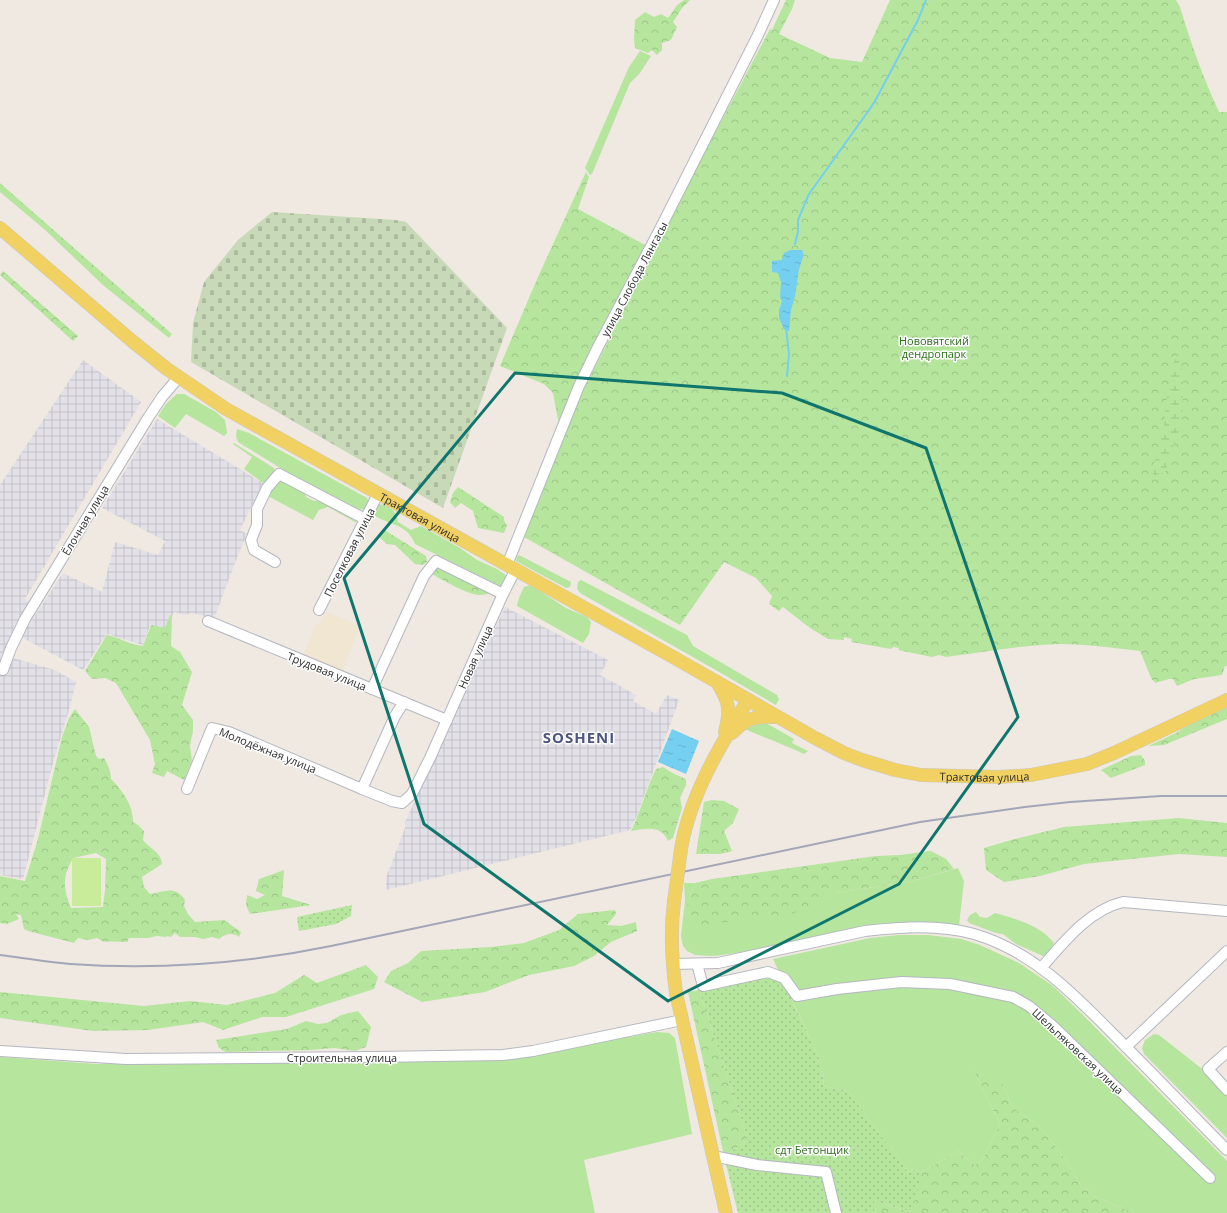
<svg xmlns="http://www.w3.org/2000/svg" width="1227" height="1213" font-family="'Open Sans',sans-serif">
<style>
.industrial{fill:url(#industrial-grid)}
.education{fill:#f0e6d1}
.grass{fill:#b6e59e}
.forest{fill:url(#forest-crowns);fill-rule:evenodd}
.wetland{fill:url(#wetland-marsh)}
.cemetery{fill:url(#cemetery-stones)}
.garden{fill:url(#garden-dots)}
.pitch{fill:#c9ec9a}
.water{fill:url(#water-ripples)}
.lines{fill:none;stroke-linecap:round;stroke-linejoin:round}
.stream{stroke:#75cff0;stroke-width:2}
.minor-casing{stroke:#b4b7c1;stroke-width:12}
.major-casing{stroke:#c9c9c9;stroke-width:14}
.minor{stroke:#fff;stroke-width:10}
.major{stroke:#f2d163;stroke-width:13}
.rail{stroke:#a3a6b8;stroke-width:2}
.major-bridge-casing{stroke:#c9c9c9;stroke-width:14;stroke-linecap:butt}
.major-bridge{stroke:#f2d163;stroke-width:13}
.marked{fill:none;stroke:#0f766e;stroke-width:3;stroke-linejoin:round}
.labels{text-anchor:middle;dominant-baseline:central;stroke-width:3;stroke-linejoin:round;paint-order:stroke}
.street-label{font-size:11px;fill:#2e2e2e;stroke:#fff}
.park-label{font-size:11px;fill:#2c6e1b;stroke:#fff}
.district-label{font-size:15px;font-weight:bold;letter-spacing:1px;fill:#4d5680;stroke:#fff}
</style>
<defs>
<pattern id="industrial-grid" width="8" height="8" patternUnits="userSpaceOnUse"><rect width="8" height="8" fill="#e3e1e8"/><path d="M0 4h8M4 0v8" fill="none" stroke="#c3c1c7"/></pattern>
<pattern id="forest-crowns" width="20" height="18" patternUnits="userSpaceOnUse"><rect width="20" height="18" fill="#b6e59e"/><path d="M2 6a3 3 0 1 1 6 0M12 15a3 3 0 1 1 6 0" fill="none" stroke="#9dc588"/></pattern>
<pattern id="wetland-marsh" width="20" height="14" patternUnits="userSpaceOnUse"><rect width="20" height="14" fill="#b6e59e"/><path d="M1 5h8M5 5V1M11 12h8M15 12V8" fill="none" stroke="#9dc588"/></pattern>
<pattern id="cemetery-stones" width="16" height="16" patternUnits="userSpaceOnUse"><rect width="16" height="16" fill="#c8d9b8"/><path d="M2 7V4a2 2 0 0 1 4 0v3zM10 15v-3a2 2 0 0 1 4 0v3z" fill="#acbb9e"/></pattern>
<pattern id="garden-dots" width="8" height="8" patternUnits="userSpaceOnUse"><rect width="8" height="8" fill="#b6e59e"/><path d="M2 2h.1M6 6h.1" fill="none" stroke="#9dc588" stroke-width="1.8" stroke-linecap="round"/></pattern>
<pattern id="water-ripples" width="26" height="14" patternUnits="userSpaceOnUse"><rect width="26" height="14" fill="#75cff0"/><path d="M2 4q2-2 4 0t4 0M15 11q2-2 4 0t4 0" fill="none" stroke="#66b2ce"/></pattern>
</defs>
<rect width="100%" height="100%" fill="#efe9e1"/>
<g class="industrial">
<polygon points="83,360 141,402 25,599 28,602 25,612 5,653 13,658 55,670 76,682 69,710 53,763 23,879 0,875 0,485"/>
<polygon points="157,419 263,483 240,530 247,534 236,560 214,619 200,615 191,613 185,615 174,612 166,629 150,625 143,645 107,634 83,670 21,637 63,573 102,592 115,542 158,555 165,541 102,508"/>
<polygon points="505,607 608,660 600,675 636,695 633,701 656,714 667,695 679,700 637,816 630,830 386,890 386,878 405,828 405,822"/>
</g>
<polygon class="education" points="325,611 360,626 342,672 303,656 316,623 320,624"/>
<g class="grass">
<polygon points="640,51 651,56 640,73 630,83 592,174 590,175 585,168 629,67"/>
<polygon points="177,394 184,394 216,412 225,420 227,433 224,436 186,414 175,428 158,416 166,404"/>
<polygon points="237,429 249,433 367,498 369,503 366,509 357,510 308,485 238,442 236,436"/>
<polygon points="234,443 274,468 275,475 263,483 244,469 252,457 233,444"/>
<polygon points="276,478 304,491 306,497 314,501 321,500 358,518 357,521 355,522 328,507 319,510 313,520 266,495"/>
<path d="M 379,504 C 390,506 397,511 398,522 L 411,530 L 421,526 L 460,548 L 477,560 L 497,569 L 507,576 L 502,587 L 415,544 C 407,524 392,526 375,516 L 375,510 Z"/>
<polygon points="519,555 571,582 570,587 566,588 516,561 517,557"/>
<polygon points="581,580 687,635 693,646 777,695 779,699 776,705 714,669 580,593 577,589 578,582"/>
<polygon points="531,585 566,608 587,617 591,622 589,634 583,643 517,606 519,598 524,587"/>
<path d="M 757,723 L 766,723 L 794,739 L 792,743 L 808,751 L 804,754 C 785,745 765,738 745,729 L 750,726 Z"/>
<polygon points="958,868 964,881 959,925 932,922 891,923 845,930 737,953 714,956 695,955 687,951 683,946 681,936 685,900 684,883 695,883 689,899 823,899 836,893 913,881"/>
<path d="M 976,912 L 980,917 L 987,918 L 995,913 C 1016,919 1040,925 1054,943 L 1049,953 L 1043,956 L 1016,944 L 1003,934 L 996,933 L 969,923 L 967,920 L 970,915 Z"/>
<polygon points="899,935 928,935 961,939 980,945 1019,963 1053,986 1084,1016 1227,1161 1227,1213 1134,1213 1094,1196 1080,1185 1069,1164 1039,1126 1018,1112 1011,1104 1002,1083 973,1069 1000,1124 983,1159 975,1165 958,1151 922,1172 915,1170 907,1172 901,1160 881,1136 848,1091 824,1086 820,1060 773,959 870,938"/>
<polygon points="657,1032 669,1033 675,1038 692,1134 584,1160 595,1213 0,1213 0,1057 97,1064 508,1058"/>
<polygon points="1154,1034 1159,1035 1206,1072 1227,1095 1227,1138 1144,1054 1142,1048 1145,1040"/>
</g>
<g class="forest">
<polygon points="684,0 690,0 682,8 673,22 677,27 671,40 662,43 662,50 657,55 652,50 648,53 635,48 634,39 635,20 645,12 654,17 661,14 668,18 677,5"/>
<path d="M 786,0 L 795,0 L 792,9 L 779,34 L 830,58 L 862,62 L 890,0 L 1176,0 L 1180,7 C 1191,44 1203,77 1219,112 L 1227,112 L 1227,666 L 1225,666 L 1222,675 L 1194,679 L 1177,686 L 1173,679 L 1169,679 L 1155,683 L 1153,680 L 1152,680 L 1140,651 C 1114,648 1087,644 1060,644 C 1022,645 984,652 946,657 L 939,655 L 932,657 L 898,650 L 899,648 L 893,647 L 891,649 L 851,642 L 852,639 L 844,637 L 844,640 L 828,639 L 810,628 L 783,607 L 779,611 L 769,604 L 772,596 L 756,578 L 724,562 L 680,625 L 524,537 L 582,393 L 638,282 L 584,386 L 600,351 L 770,29 L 772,30 Z"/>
<polygon points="586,172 589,177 578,209 647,246 587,357 559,425 553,393 544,384 500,366 538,277"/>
<polygon points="0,183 172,334 169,338 104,286 44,229 0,192"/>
<polygon points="3,271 78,336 73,341 0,275"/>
<polygon points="458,487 504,517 504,520 507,526 504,533 478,528 473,511 461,503 455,508 450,502 453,493"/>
<polygon points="382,530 386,531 426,556 427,562 423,565 415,564 395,545 387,544 378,536"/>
<path d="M 438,565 L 489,587 L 489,594 C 486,594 482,595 479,595 C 469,595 440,579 432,574 Z"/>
<polygon points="170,615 172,615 171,646 180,652 192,672 182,705 193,720 193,730 190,746 192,761 184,780 167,771 164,777 152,773 155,764 150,740 116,683 105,678 92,679 85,671 107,635 115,637 132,644 143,646 151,625 165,628"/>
<polygon points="1227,705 1227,719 1164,745 1148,746 1176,733 1205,714"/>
<path d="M 75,709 L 89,727 L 96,756 L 99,759 L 104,758 C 108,765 111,771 111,779 C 123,791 133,805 133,822 L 138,825 L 144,831 L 143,840 C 149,848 162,853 162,864 L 142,877 L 144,887 L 150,894 C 164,892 175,885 185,900 L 184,906 L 188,914 L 195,922 L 224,920 L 241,932 L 239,937 C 232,932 226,934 219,939 L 212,937 L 203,939 L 195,937 L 180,937 L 175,933 L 171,937 L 167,936 L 166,937 L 157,936 L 148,938 L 129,938 L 127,942 C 119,942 111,941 104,942 L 97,938 L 88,940 L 78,938 L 74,943 L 28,931 L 24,929 L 21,915 L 16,914 L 19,919 L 7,924 L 0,923 L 0,876 L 25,881 L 38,839 L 62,737 L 69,718 ZM 96,853 L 106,859 L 105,890 L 103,907 L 71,908 C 63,887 62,878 73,858 Z"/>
<polygon points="1141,755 1145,761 1145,765 1111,778 1101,770 1131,756"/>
<path d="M 663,767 L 674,774 L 686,779 L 686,785 L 680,798 L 682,808 L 673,838 L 668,841 C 661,824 645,829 631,831 C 641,811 646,789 656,769 Z"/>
<polygon points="712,800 724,801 739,809 733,823 724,831 732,851 721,854 696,854 704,802"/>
<polygon points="1179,818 1227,823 1227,857 1179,854 1084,864 1040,876 1004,882 986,870 984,848 1011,840 1064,827"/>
<polygon points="931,851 946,859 954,869 913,881 836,893 792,914 702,925 684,920 689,899 695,883 712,879 876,856 900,855"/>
<polygon points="284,870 282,896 311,905 250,914 246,905 247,895 257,899 265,895 256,891 259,879"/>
<polygon points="615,910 616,914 607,925 621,926 636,922 637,931 611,942 594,956 574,966 529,975 485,992 422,1002 384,982 391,971 408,963 421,951 491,947 524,943 559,930 578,914"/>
<polygon points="366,965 378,977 374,989 286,1017 262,1017 223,1030 203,1022 148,1030 93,1031 0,1018 0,992 144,1006 190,1001 227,1005 275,993 304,975 317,983"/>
<polygon points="699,990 748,1140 724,1156 688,992"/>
<polygon points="358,1011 371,1027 366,1047 355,1051 334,1048 311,1050 226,1052 219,1048 216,1040 287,1029 306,1021 318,1024 327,1023 341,1015"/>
<polygon points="979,1068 1002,1083 1011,1104 1018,1112 1039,1126 1069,1164 1080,1185 1094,1196 1134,1213 874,1213 874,1201 911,1212 922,1172 958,1151 975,1165 983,1159 1000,1124 973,1069"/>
</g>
<polygon class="wetland" points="1179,354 1183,377 1182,422 1165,472 1155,475 1151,473 1159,449 1164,426 1170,368"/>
<polygon class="cemetery" points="272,212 396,220 406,222 507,328 443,508 191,362 193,323 204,282 238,240"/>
<g class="garden">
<polygon points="352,905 351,916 336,924 299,931 297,917"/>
<polygon points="761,974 781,977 820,1060 824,1086 848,1091 881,1136 901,1160 907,1172 915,1170 922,1172 912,1212 874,1201 874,1213 738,1213 724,1156 748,1140 699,990"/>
</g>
<rect class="pitch" x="72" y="858" width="29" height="48"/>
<g class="water">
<polygon points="790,250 802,250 803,252 803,257 799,269 795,296 791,310 789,331 784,329 779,318 779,310 782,301 780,298 781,282 778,273 772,272 772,261 782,260 784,253"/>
<polygon points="672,729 699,741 686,774 658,762"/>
</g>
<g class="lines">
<g class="stream">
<polyline points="795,244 798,232 798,220 809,194 874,103 918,20 926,0"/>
<polyline points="786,328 789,354 787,376"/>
</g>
<g class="minor-casing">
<g id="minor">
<polyline points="275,562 254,550 251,540 257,525 257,509 267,488 279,474 365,519"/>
<polyline points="507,565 579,386 598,347 659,231 758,35 774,0"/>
<polyline points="319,610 378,494"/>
<polyline points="208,621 447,720"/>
<polyline points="3,670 11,648 25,619 148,418 162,397 179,377"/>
<polyline points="372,689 424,576 436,561 503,594 516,569"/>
<polyline points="187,789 212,728 229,732 362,789 392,801 402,803 412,794 430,758 503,594"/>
<polyline points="362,789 395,716 404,702"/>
<path d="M 673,964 L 718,963 L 865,931 C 901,927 939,924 974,934 C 1039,953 1083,1004 1129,1050 C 1162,1083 1194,1117 1227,1150"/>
<polyline points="697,964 703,986 768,972 784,978 797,996 837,989 901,982 950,984 1013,997 1029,1006 1053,1026 1210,1178"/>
<path d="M 1042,967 C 1064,942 1089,910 1123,902 L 1227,911"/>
<polyline points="1126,1047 1227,951"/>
<polyline points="0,1051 126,1059 376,1057 503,1055 533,1051 682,1020"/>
<polyline points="1227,1052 1208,1069 1227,1090"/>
<polyline points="713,1156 757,1165 826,1172 836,1213"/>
</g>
</g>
<g class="major-casing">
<g id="major">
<path id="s1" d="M 0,228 L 132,341 L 167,369 L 226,409 L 673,657 L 815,738 L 844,753 L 862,760 L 895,770 L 921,775 L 999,777 L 1031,775 L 1087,764 L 1114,753 L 1227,700"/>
<path d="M 717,682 C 729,701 731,710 725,732"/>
<path d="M 732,733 C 747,718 754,716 775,717"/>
<path d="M 681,849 C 690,795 720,746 748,700"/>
<path d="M 674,902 C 670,932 672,963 676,993 L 726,1213"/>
</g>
</g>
<use href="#minor" class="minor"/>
<use href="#major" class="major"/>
<path class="rail" d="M 0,955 C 23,958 46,962 70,964 C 157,970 244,964 331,946 L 920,822 L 1025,807 L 1070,802 L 1161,796 L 1227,796"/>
<g class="major-bridge-casing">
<polyline id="major-bridge" points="674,902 681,849"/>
</g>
<use href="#major-bridge" class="major-bridge"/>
</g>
<path class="marked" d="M 515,373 L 782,393 L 926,448 L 1018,717 L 899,884 L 668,1001 L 424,824 L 344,578 Z"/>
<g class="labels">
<g class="street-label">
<text transform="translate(634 279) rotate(-62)">улица Слобода Лянгасы</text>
<text stroke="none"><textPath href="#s1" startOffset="512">Трактовая улица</textPath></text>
<text transform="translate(85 520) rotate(-59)">Ёлочная улица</text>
<text transform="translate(349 552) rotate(-63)">Поселковая улица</text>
<text transform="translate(475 657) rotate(-66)">Новая улица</text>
<text transform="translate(327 671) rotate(22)">Трудовая улица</text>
<text transform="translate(268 750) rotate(22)">Молодёжная улица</text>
<text stroke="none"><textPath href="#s1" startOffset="1141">Трактовая улица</textPath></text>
<text transform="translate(1078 1051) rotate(43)">Шельпяковская улица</text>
<text x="342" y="1057">Строительная улица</text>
</g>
<g class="park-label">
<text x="934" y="340">Нововятский<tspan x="934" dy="13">дендропарк</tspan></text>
<text x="812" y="1149">сдт Бетонщик</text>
</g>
<g class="district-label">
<text x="579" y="737">SOSHENI</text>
</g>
</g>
</svg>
